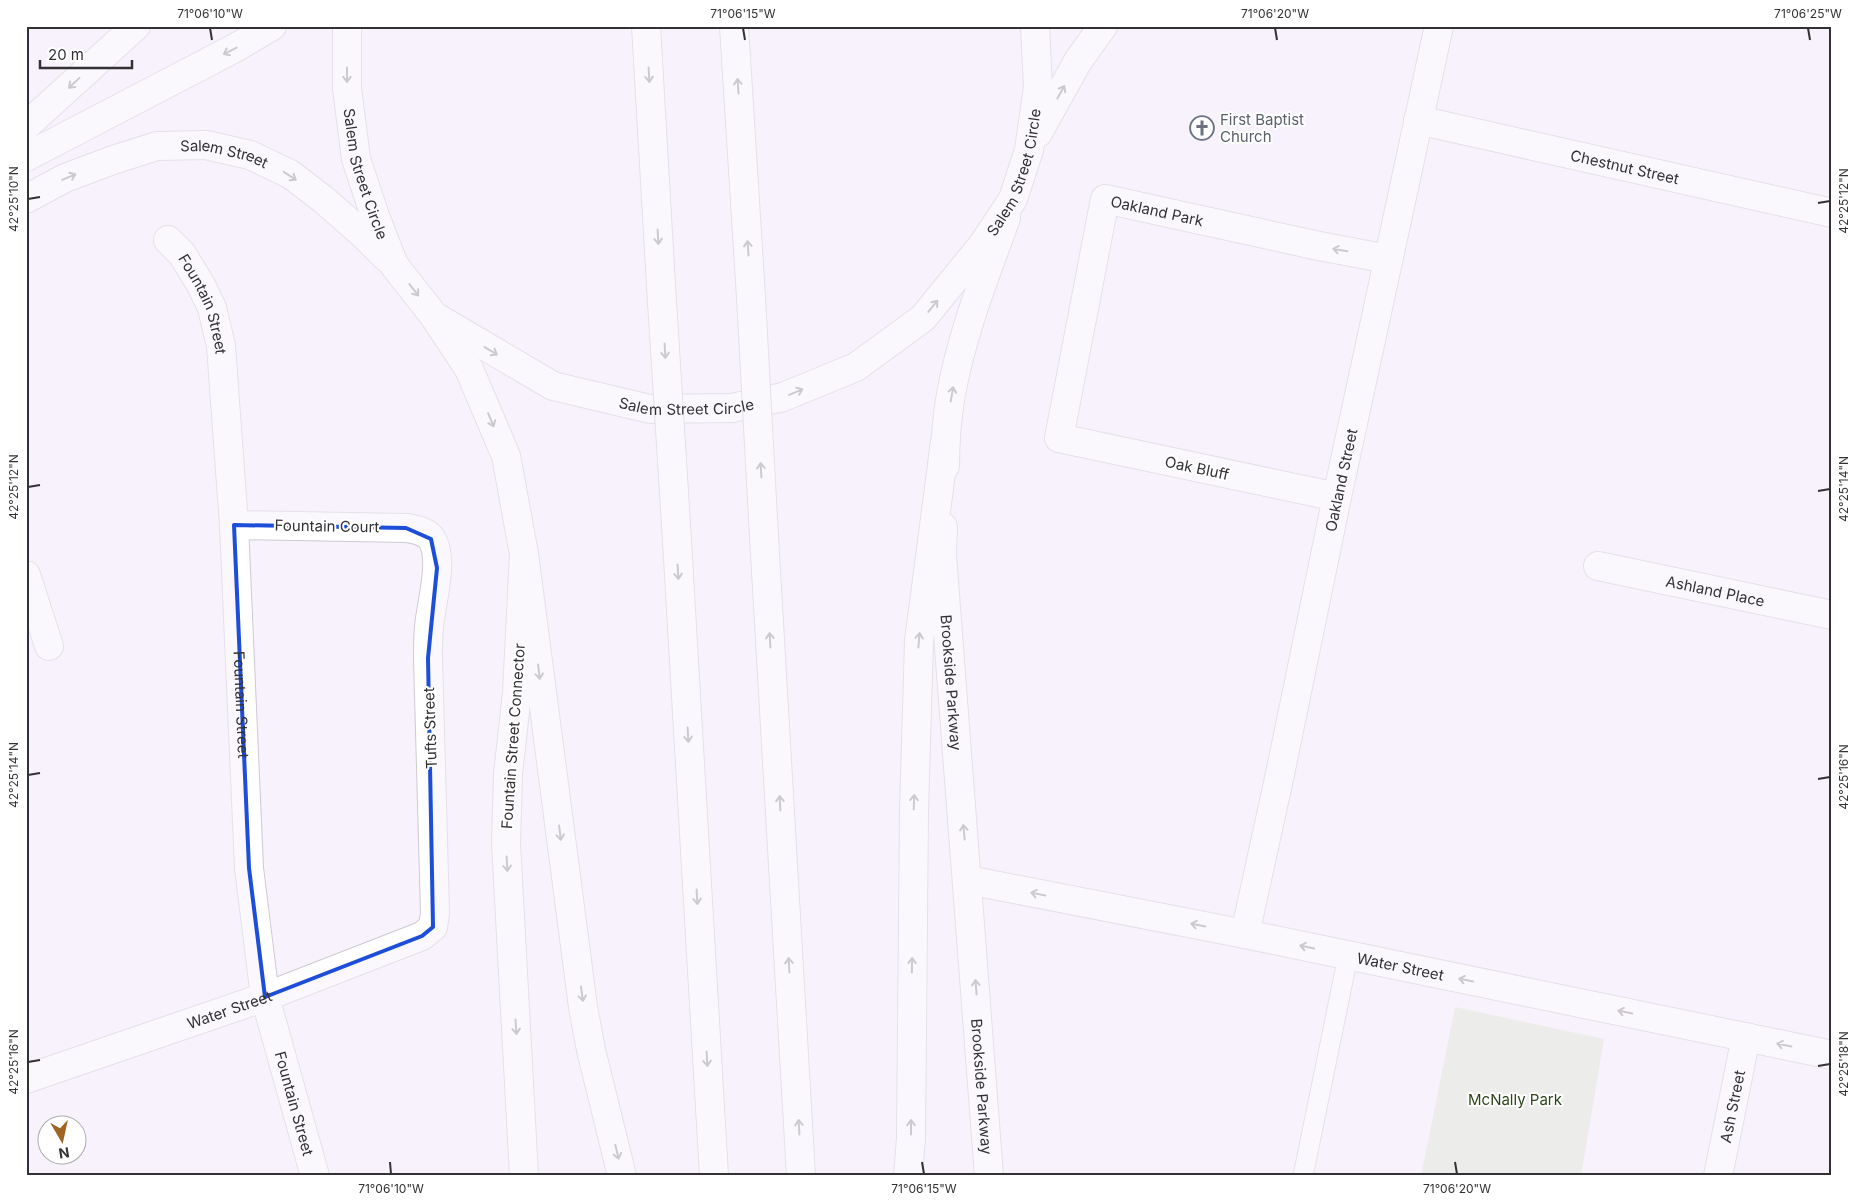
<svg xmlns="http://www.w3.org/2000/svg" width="1858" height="1202" font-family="Inter,sans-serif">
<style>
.green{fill:#dde7d5}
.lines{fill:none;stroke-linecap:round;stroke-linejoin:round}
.lane-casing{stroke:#cecad3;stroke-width:21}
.street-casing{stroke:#cecad3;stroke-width:30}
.secondary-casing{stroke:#cecad3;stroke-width:30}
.primary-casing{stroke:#cecad3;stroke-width:30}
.highway-casing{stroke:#cecad3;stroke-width:30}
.lane{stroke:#fff;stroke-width:19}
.street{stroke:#fff;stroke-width:28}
.secondary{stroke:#fff;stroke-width:28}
.primary{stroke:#fff;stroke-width:28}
.highway{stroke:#fff;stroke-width:28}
.highway-bridge-casing{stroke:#cecad3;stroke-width:30;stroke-linecap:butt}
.highway-bridge{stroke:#fff;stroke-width:28}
.oneway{stroke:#99989a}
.marked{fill:none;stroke:#1d4ed8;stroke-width:4;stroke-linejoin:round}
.ticks{fill:none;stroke:#333134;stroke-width:2}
.labels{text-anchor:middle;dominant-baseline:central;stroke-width:4;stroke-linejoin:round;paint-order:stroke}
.worship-label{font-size:15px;fill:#5b616d;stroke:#fff;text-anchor:start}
.street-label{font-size:15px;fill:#333134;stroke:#fff}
.park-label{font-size:15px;fill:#2e4419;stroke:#fff}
.neatline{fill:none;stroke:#333134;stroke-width:2}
.ticks-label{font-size:12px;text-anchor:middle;fill:#333134}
</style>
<rect width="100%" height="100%" fill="#f7f2fb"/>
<polygon class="green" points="1455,1007 1604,1039 1581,1176 1421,1176"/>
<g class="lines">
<g class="lane-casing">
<polyline id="lane" points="1303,1176 1348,956"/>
</g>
<g class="street-casing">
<g id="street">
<path id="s1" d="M 1418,120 L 1832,213"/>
<polyline points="26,126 136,26"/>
<path id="s2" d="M 168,240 L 182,254 L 201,285 L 212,308 L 221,346 L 234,525 L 249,868 L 265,997 L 315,1176"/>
<path id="s3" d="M 1337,497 L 1059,438 L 1105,199 L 1319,246 L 1388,259"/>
<path id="s4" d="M 1598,566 L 1832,615"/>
<polyline points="26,575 49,646"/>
<path id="s5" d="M 968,880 L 1245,934 L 1832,1055"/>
<path id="s6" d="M 1245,934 L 1280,774 L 1337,497 L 1439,26"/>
<path id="s7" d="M 26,1079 L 265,997 L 422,936 L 433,927 L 435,913 L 428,658 C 428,648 428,637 429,627 C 431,603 445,558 431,538 C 425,531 415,529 406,528 L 234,525"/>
<path id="s8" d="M 1718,1176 L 1746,1037"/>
</g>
</g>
<g class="secondary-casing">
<g id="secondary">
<polyline points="434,316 469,369 506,456 524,554 517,693 508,774 506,843 524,1176"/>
<path d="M 945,466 C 945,442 947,417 951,394 C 962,333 985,276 1006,218"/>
<path id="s9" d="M 943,527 L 942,555 L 989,1176"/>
</g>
</g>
<g class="primary-casing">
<g id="primary">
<path id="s10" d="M 347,26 L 347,88 L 356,159 L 375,216 L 394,265 L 434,316 L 553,386 L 650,409 L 732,408 L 783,397 L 856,367 L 923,318 L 984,243 L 1013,199 L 1029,150 L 1038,87 L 1035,26"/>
<polyline points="1038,133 1078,61 1103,26"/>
<polyline points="26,157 235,48 272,26"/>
<path id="s11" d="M 26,199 L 65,178 L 113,160 L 157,146 L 206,145 L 250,155 L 290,174 L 324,200 L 365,236 L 387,258"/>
</g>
</g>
<g class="highway-casing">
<g id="highway">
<polyline points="646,26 662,302"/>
<polyline points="734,26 751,297"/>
<polyline points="763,519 801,1176"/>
<polyline points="676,524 714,1176"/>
<polyline points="524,554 583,1007 591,1050 622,1176"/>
<polyline points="908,1176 911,1138 914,810 919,641 945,442"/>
</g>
</g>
<use href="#lane" class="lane"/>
<use href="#street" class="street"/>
<use href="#secondary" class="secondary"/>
<use href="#primary" class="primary"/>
<use href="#highway" class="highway"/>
<g class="highway-bridge-casing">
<g id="highway-bridge">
<polyline points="751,297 763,519"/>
<polyline points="662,302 676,524"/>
</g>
</g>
<use href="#highway-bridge" class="highway-bridge"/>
</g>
<defs><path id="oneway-shaft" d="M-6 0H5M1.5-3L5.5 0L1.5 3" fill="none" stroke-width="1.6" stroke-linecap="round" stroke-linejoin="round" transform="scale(1.25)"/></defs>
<g class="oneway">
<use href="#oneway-shaft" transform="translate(230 51) rotate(153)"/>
<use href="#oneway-shaft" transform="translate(347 75) rotate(90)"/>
<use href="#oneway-shaft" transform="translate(649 75) rotate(87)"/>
<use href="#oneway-shaft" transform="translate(74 83) rotate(137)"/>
<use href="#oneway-shaft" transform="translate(738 86) rotate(-94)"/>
<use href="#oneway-shaft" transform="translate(1061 92) rotate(-61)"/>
<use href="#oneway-shaft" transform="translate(290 176) rotate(33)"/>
<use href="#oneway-shaft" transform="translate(69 177) rotate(-23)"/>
<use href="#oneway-shaft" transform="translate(658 237) rotate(87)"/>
<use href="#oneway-shaft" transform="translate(748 248) rotate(-94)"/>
<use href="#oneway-shaft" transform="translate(1340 250) rotate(-170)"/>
<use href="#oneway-shaft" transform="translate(414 290) rotate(52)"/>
<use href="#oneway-shaft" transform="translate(933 306) rotate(-51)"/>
<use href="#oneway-shaft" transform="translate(491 351) rotate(31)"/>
<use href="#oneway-shaft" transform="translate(665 351) rotate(87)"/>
<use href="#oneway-shaft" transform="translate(796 392) rotate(-23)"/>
<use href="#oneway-shaft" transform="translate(952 394) rotate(-80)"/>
<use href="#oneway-shaft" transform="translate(491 420) rotate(67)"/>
<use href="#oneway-shaft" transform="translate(761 470) rotate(-93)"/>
<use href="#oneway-shaft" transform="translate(678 572) rotate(87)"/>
<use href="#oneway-shaft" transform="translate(770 640) rotate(-93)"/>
<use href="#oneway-shaft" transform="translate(919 640) rotate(-85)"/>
<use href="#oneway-shaft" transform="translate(539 672) rotate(83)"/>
<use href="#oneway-shaft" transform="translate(688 735) rotate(87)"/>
<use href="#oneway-shaft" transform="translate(914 802) rotate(-88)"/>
<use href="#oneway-shaft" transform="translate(780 803) rotate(-93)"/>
<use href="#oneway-shaft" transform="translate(964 832) rotate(-95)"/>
<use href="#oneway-shaft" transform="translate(560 833) rotate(83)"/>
<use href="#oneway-shaft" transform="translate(507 864) rotate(87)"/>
<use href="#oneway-shaft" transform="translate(1038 894) rotate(-169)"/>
<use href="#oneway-shaft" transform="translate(697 897) rotate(87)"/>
<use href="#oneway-shaft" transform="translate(1198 925) rotate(-169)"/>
<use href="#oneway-shaft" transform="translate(1307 947) rotate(-168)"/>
<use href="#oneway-shaft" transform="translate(789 965) rotate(-93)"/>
<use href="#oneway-shaft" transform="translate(912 965) rotate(-89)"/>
<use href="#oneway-shaft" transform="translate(1466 980) rotate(-168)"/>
<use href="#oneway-shaft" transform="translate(976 987) rotate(-94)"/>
<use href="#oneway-shaft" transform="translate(582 994) rotate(82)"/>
<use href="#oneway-shaft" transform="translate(1625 1012) rotate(-168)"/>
<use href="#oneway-shaft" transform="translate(516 1027) rotate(86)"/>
<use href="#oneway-shaft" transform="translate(1784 1045) rotate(-168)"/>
<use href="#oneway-shaft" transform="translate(707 1059) rotate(87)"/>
<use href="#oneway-shaft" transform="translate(799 1127) rotate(-93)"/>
<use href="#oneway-shaft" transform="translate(911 1127) rotate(-90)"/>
<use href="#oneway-shaft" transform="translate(617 1152) rotate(77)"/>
</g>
<path d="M0 0H1858V1202H0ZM 234,525 L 406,528 L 431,539 L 437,568 L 428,658 L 433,927 L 422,936 L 265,997 L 249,868 Z" fill="#f7f2fb" fill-opacity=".55" fill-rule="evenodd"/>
<path class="marked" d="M 234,525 L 406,528 L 431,539 L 437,568 L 428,658 L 433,927 L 422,936 L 265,997 L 249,868 Z"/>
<path class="ticks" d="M 210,28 L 212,40M 743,28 L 745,40M 1275,28 L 1277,40M 1808,28 L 1810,40M 28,199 L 40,197M 1818,203 L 1830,201M 28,487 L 40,485M 1818,491 L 1830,489M 28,775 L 40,773M 1818,779 L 1830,777M 28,1062 L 40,1060M 1818,1066 L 1830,1064M 390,1162 L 391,1174M 922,1162 L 924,1174M 1455,1162 L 1457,1174"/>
<defs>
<g id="church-ring" transform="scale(1.25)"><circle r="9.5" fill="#fff" stroke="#6b7280" stroke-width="1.5"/><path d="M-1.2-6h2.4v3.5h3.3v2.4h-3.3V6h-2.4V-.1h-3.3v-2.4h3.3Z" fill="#6b7280"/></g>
</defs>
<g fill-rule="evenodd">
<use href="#church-ring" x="1202" y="128"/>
</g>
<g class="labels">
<g class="worship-label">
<text x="1220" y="119">First Baptist<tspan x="1220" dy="17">Church</tspan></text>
</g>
<g class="street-label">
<text stroke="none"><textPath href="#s11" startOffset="210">Salem Street</textPath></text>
<text stroke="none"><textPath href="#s1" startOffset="212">Chestnut Street</textPath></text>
<text stroke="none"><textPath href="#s10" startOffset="1020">Salem Street Circle</textPath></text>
<text stroke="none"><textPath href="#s10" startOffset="150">Salem Street Circle</textPath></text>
<text stroke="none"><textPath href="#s3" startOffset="581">Oakland Park</textPath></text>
<text stroke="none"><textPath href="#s2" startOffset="75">Fountain Street</textPath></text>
<text stroke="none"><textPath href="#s10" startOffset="585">Salem Street Circle</textPath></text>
<text transform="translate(1197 468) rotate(12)">Oak Bluff</text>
<text stroke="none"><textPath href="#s6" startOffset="464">Oakland Street</textPath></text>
<text transform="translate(327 526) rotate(1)">Fountain Court</text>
<text stroke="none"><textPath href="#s4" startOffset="120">Ashland Place</textPath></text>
<text stroke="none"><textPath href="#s9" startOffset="156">Brookside Parkway</textPath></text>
<text stroke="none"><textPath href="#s2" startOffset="480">Fountain Street</textPath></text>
<text transform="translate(430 728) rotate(-92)">Tufts Street</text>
<text transform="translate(513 736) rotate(-86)">Fountain Street Connector</text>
<text stroke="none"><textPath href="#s5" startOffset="441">Water Street</textPath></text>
<text stroke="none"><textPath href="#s7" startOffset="215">Water Street</textPath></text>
<text stroke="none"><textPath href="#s9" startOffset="561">Brookside Parkway</textPath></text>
<text stroke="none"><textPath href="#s2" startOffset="884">Fountain Street</textPath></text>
<text stroke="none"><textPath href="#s8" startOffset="71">Ash Street</textPath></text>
</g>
<g class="park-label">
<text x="1515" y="1099">McNally Park</text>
</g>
</g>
<rect width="1858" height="1202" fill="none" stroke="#ffffff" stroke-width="55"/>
<g transform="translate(62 1140) rotate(171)"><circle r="24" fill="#ffffff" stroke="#adadae"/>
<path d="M0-4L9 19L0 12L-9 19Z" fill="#9d6521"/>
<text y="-8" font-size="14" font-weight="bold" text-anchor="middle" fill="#333134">N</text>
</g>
<path d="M40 60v8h92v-8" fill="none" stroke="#333134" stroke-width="2.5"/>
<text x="48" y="60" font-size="15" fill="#333134" stroke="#ffffff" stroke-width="4" paint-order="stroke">20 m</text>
<rect x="28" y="28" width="1802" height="1146" class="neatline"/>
<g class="ticks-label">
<text x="210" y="18">71°06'10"W</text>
<text x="743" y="18">71°06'15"W</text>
<text x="1275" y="18">71°06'20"W</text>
<text x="1808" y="18">71°06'25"W</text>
<text transform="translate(14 199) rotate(-90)" y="4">42°25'10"N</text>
<text transform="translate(1844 201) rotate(-90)" y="4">42°25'12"N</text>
<text transform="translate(14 487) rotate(-90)" y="4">42°25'12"N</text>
<text transform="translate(1844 489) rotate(-90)" y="4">42°25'14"N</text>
<text transform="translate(14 775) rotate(-90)" y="4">42°25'14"N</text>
<text transform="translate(1844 777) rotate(-90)" y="4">42°25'16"N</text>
<text transform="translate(14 1062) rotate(-90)" y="4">42°25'16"N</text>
<text transform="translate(1844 1064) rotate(-90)" y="4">42°25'18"N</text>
<text x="391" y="1193">71°06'10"W</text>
<text x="924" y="1193">71°06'15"W</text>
<text x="1457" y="1193">71°06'20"W</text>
</g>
</svg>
